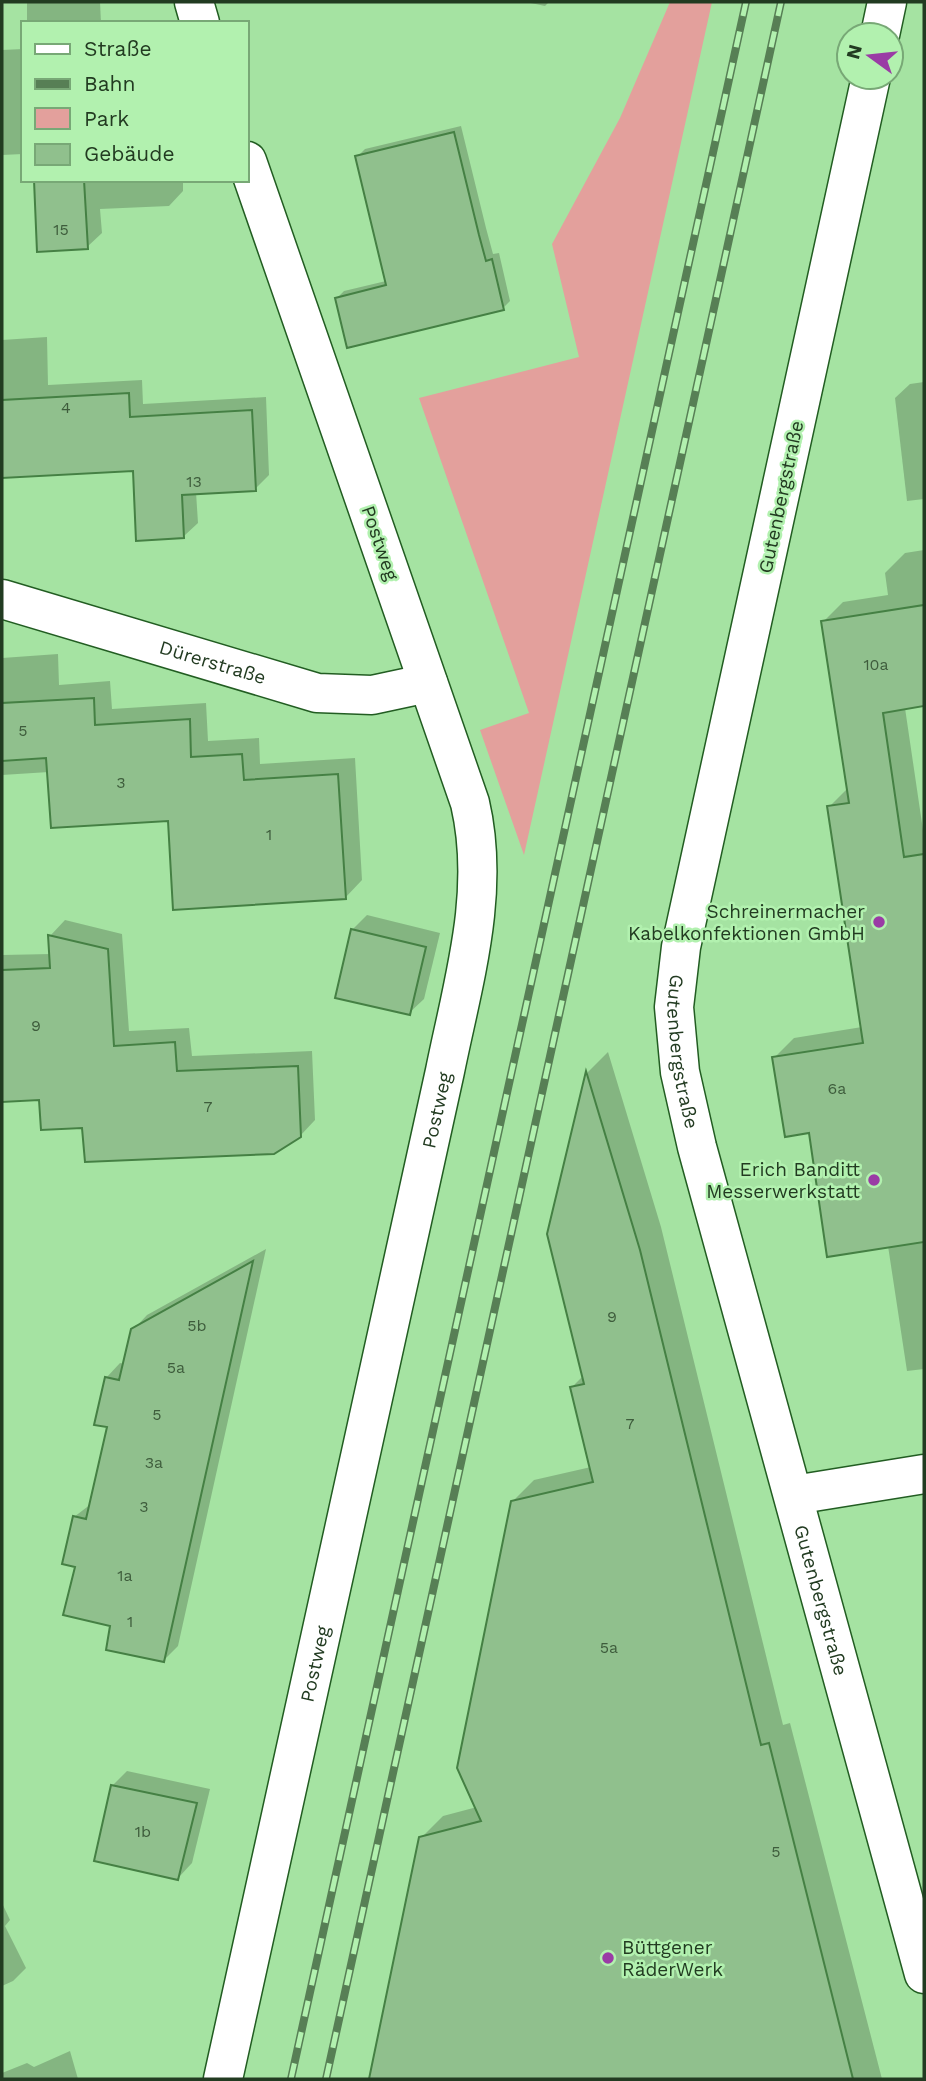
<svg xmlns="http://www.w3.org/2000/svg" width="926" height="2081" font-family="'Work Sans',sans-serif">
<style>
.green{fill:#e3a09c}
.shadow{fill:#0003}
.building{fill:#90c08d;stroke:#458044;stroke-width:2}
.lines{fill:none;stroke-linecap:round;stroke-linejoin:round}
.street-casing{stroke:#225d22;stroke-width:41}
.street{stroke:#fff;stroke-width:38}
.rail-casing{stroke:#577f55;stroke-width:8}
.rail{stroke:#b2f1af;stroke-width:5;stroke-dasharray:16;stroke-linecap:butt}
.poi-dot{fill:#9a3ca5;stroke:#b2f1af;stroke-width:2.5}
.labels{text-anchor:middle;dominant-baseline:central;stroke-width:5;stroke-linejoin:round;paint-order:stroke}
.number-label{font-size:16px;fill:#3e5c3c}
.street-label{font-size:19px;fill:#223b21;stroke:#b2f1af}
.poi-label{font-size:19px;fill:#223b21;stroke:#b2f1af;text-anchor:end}
</style>
<rect width="100%" height="100%" fill="#a5e3a2"/>
<polygon class="green" points="670,2 712,2 524,855 480,730 529,713 419,398 579,357 552,244 620,118"/>
<g class="shadow">
<polygon points="27,2 100,2 101,23 27,23"/>
<polygon points="526,2 549,2 545,6"/>
<polygon points="23,49 23,154 2,155 2,50"/>
<polygon points="461,126 486,228 493,254 499,253 510,301 503,308 337,298 344,291 386,281 357,157 365,149"/>
<polygon points="36,180 183,180 183,191 169,206 100,209 102,233 87,247"/>
<polygon points="47,337 48,385 142,380 143,404 266,397 269,475 255,489 196,492 198,523 184,536 135,469 2,476 2,340"/>
<polygon points="924,382 924,499 907,501 895,398 910,384"/>
<polygon points="924,550 924,704 905,708 924,837 924,1032 911,1034 914,1105 924,1174 924,1369 907,1371 888,1246 810,1131 774,1058 794,1038 862,1027 829,807 849,787 823,622 843,602 888,595 885,573 905,553"/>
<polygon points="58,654 59,685 110,681 112,709 206,703 208,741 259,738 260,764 355,758 362,880 345,898 169,819 49,772 2,775 2,658"/>
<polygon points="367,915 440,933 424,999 409,1013 352,930"/>
<polygon points="65,920 122,934 129,1031 189,1028 192,1056 312,1051 315,1120 300,1136 84,1126 41,1098 2,1100 2,955 51,954 50,936"/>
<polygon points="608,1052 661,1227 783,1725 790,1723 882,2079 370,2079 421,1838 443,1816 477,1807 512,1502 534,1480 591,1467 571,1388 584,1375 549,1234 588,1072"/>
<polygon points="266,1249 178,1646 164,1660 112,1625 77,1565 74,1517 91,1504 109,1426 106,1378 120,1363 125,1364 133,1330 147,1315"/>
<polygon points="127,1771 210,1789 192,1863 178,1878 112,1786"/>
<polygon points="2,1903 10,1920 5,1926 26,1968 13,1981 2,1986"/>
<polygon points="70,2051 78,2079 2,2079 2,2073 27,2063 34,2067"/>
</g>
<g class="building">
<polygon points="454,132 479,235 486,261 492,259 504,310 347,348 335,298 386,285 355,156"/>
<polygon points="34,180 84,180 88,249 37,252"/>
<polygon points="129,393 130,417 252,410 256,491 182,495 184,538 136,541 133,471 2,478 2,400"/>
<polygon points="924,605 924,706 883,713 904,857 924,854 924,1242 827,1257 809,1133 785,1137 772,1057 863,1043 827,806 849,803 821,621"/>
<polygon points="94,698 95,725 190,719 191,757 242,754 244,780 338,774 346,899 173,910 168,821 51,828 46,758 2,761 2,703"/>
<polygon points="351,929 426,947 410,1015 335,998"/>
<polygon points="48,935 108,949 114,1046 175,1042 177,1071 298,1066 301,1137 274,1154 85,1162 82,1128 41,1130 39,1100 2,1102 2,970 50,968"/>
<polygon points="586,1071 640,1250 761,1745 769,1743 853,2079 369,2079 419,1837 481,1821 457,1768 511,1501 593,1482 570,1387 584,1384 547,1234"/>
<polygon points="253,1261 164,1662 106,1650 110,1626 63,1615 75,1567 62,1564 73,1516 86,1519 107,1427 94,1425 105,1377 119,1380 131,1329"/>
<polygon points="111,1785 197,1803 178,1880 94,1861"/>
</g>
<g class="lines">
<g class="street-casing">
<g id="street">
<polyline points="194,2 200,23"/>
<polyline points="880,35 887,2"/>
<path id="s1" d="M 871,77 L 681,947 L 674,1007 L 680,1072 L 697,1147 L 924,1974"/>
<path id="s2" d="M 2,599 L 317,693 L 372,695 L 428,683"/>
<polyline points="794,1495 924,1474"/>
<path id="s3" d="M 223,2079 L 445,1071 C 463,982 491,893 470,803 L 247,161"/>
</g>
</g>
<use href="#street" class="street"/>
<g class="rail-casing">
<g id="rail">
<polyline points="291,2079 746,2"/>
<polyline points="326,2079 781,2"/>
</g>
</g>
<use href="#rail" class="rail"/>
</g>
<g class="poi-dot">
<circle cx="879" cy="922" r="7"/>
<circle cx="874" cy="1180" r="7"/>
<circle cx="608" cy="1958" r="7"/>
</g>
<g class="labels">
<g class="number-label">
<text x="61" y="229">15</text>
<text x="66" y="407">4</text>
<text x="194" y="481">13</text>
<text x="876" y="664">10a</text>
<text x="23" y="730">5</text>
<text x="121" y="782">3</text>
<text x="269" y="834">1</text>
<text x="36" y="1025">9</text>
<text x="837" y="1088">6a</text>
<text x="208" y="1106">7</text>
<text x="612" y="1316">9</text>
<text x="197" y="1325">5b</text>
<text x="176" y="1367">5a</text>
<text x="157" y="1414">5</text>
<text x="630" y="1423">7</text>
<text x="154" y="1462">3a</text>
<text x="144" y="1506">3</text>
<text x="125" y="1575">1a</text>
<text x="130" y="1621">1</text>
<text x="609" y="1647">5a</text>
<text x="143" y="1831">1b</text>
<text x="776" y="1851">5</text>
</g>
<g class="street-label">
<text transform="translate(781 497) rotate(-78)">Gutenbergstraße</text>
<text transform="translate(380 543) rotate(71)">Postweg</text>
<text stroke="none"><textPath href="#s2" startOffset="220">Dürerstraße</textPath></text>
<text stroke="none"><textPath href="#s1" startOffset="996">Gutenbergstraße</textPath></text>
<text stroke="none"><textPath href="#s3" startOffset="992">Postweg</textPath></text>
<text stroke="none"><textPath href="#s1" startOffset="1563">Gutenbergstraße</textPath></text>
<text stroke="none"><textPath href="#s3" startOffset="425">Postweg</textPath></text>
</g>
<g class="poi-label">
<text x="865" y="911">Schreinermacher<tspan x="865" dy="22">Kabelkonfektionen GmbH</tspan></text>
<text x="860" y="1169">Erich Banditt<tspan x="860" dy="22">Messerwerkstatt</tspan></text>
<text x="622" y="1947" text-anchor="start">Büttgener<tspan x="622" dy="22">RäderWerk</tspan></text>
</g>
</g>
<rect width="926" height="2081" fill="none" stroke="#223b21" stroke-width="7"/>
<rect x="21" y="21" width="228" height="161" fill="#b2f1af" stroke="#78a876" stroke-width="2"/>
<rect x="35" y="44" width="35" height="10" fill="#ffffff" stroke="#78a876" stroke-width="2"/>
<text x="84" y="56" font-size="21" fill="#223b21">Straße</text>
<rect x="35" y="79" width="35" height="10" fill="#577f55" stroke="#78a876" stroke-width="2"/>
<text x="84" y="91" font-size="21" fill="#223b21">Bahn</text>
<rect x="35" y="108" width="35" height="21" fill="#e3a09c" stroke="#78a876" stroke-width="2"/>
<text x="84" y="126" font-size="21" fill="#223b21">Park</text>
<rect x="35" y="144" width="35" height="21" fill="#90c08d" stroke="#78a876" stroke-width="2"/>
<text x="84" y="161" font-size="21" fill="#223b21">Gebäude</text>
<g transform="translate(870 56) rotate(285)"><circle r="33" fill="#b2f1af" stroke="#78a876" stroke-width="2"/>
<path d="M0-5L12 26L0 18L-12 26Z" fill="#9a3ca5"/>
<text y="-10" font-size="19" font-weight="bold" text-anchor="middle" fill="#223b21">N</text>
</g>
</svg>
